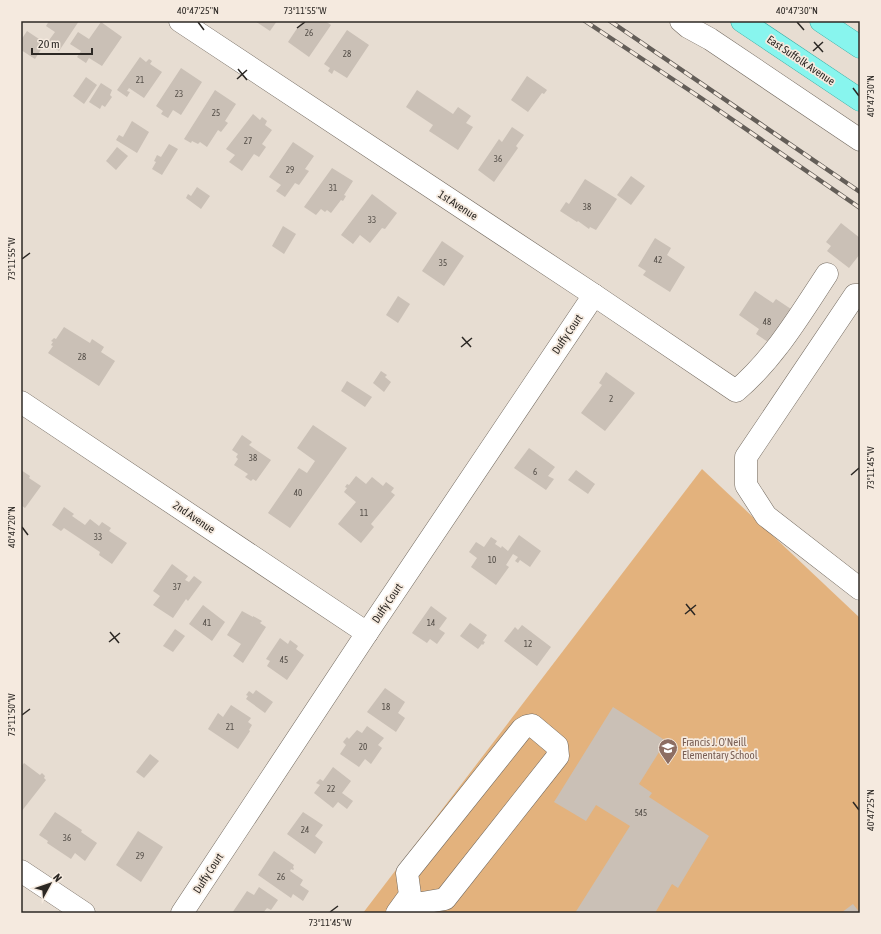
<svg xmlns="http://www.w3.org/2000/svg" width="881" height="934" font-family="'Asap Condensed',sans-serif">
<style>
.green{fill:#e3b27d}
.building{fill:#cac0b6}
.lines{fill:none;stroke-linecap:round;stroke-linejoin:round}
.minor-casing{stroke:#71685e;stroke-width:23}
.major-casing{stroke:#34a9a0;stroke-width:23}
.minor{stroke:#fff;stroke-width:22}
.major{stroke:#88f5ee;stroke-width:22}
.rail-casing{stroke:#645e58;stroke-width:4.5}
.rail{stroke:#f5eadf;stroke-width:3;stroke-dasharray:9;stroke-linecap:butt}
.ticks{fill:none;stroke:#2c2824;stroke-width:1.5}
.labels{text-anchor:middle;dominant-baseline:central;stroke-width:3.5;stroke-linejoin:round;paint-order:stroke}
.number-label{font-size:9px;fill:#544e48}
.street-label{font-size:11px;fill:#2c2824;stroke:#f5eadf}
.education-label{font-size:11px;fill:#785e54;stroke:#f5eadf;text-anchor:start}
.neatline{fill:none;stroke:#2c2824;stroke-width:1.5}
.ticks-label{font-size:10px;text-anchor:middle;fill:#2c2824}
</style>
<rect width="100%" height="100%" fill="#e7ddd2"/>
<polygon class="green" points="702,469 860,618 860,913 363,913"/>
<g class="building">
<polygon points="49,21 79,21 59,51 47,43 55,32 46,26"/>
<polygon points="255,21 277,21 270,31"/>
<polygon points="302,21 325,21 331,25 309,57 288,42"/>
<polygon points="101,22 122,37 102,66 89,58 86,63 77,57 81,51 70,44 78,32 89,39"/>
<polygon points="347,30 369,45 347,78 334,70 332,74 328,71 330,68 324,64"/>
<polygon points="27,31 45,43 35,59 21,50 21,40"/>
<polygon points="140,57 146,62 149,59 152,61 150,64 162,72 144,98 129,88 127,91 130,92 127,97 117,90"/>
<polygon points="181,68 202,82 181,115 173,110 168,118 161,114 163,111 156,106"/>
<polygon points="527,76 547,90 544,94 542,93 528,112 511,100"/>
<polygon points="86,77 97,85 84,104 73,96"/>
<polygon points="101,83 112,90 110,95 112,97 105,107 102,105 100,109 89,102"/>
<polygon points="215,90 236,104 225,121 228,123 221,132 218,130 207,147 200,142 198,144 192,141 191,143 184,139"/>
<polygon points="417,90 453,114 458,107 471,116 466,123 473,127 458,150 429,131 433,125 406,107"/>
<polygon points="253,114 260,120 262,117 267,121 265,125 272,130 262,144 266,147 259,157 254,154 242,171 229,162 235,155 226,149"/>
<polygon points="132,121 149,132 137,153 116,140 119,135 123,137"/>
<polygon points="512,127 524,135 516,146 518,148 494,182 478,170 499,139 502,142"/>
<polygon points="293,142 314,156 305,169 309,171 299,185 295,183 285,197 276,191 281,185 269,177"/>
<polygon points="169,144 178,149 162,175 152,169 156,162 154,161 157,155 161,157"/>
<polygon points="117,147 128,156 116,170 106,161"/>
<polygon points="332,168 353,181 344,195 346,196 343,201 341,200 331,213 327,210 325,212 321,209 316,215 304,207"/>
<polygon points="631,176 645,186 631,205 617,195"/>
<polygon points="585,179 617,199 596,230 590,227 589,229 578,221 577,222 560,211 566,202 569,204"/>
<polygon points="197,187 210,196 201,209 186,198 188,194 191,196"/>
<polygon points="372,194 397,213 385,229 382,228 370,243 360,235 353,244 341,235"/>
<polygon points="841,223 860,238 860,254 849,268 827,251 831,246 826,242"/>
<polygon points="283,226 296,234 284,254 272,246"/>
<polygon points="655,238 671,248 667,255 685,267 670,292 643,275 646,271 638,266"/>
<polygon points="442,241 464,256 444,286 422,271"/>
<polygon points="755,291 773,303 776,299 794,311 771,344 756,334 759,329 739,315"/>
<polygon points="398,296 410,304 398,323 386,315"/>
<polygon points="64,327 90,343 92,339 104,347 101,352 115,361 99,386 48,353 53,346 51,345 53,342 51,341 54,338 56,339"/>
<polygon points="381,371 387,375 385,377 391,382 384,392 373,383"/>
<polygon points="606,372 635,393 605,431 581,413 602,385 599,383"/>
<polygon points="347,381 372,397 365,407 341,391"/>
<polygon points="313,425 347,448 290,528 268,513 299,468 307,473 315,461 297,448"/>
<polygon points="242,435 252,442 249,445 271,460 256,481 253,479 251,481 245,477 248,474 234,465 238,459 236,457 238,454 232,450"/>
<polygon points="529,448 555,467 548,476 554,479 546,490 514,468"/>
<polygon points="21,470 30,476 29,478 41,486 25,508 21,505"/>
<polygon points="576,470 595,484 588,494 568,480"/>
<polygon points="356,476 366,484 372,477 383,486 386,482 394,488 391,492 395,495 371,524 374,527 361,543 338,524 356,502 344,492 347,488 345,487 347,484 349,485"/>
<polygon points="64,507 74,514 72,516 85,525 90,519 99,526 102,522 111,528 109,531 127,543 112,564 99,555 100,552 64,528 61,531 52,525"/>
<polygon points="519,535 541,551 530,567 520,560 518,563 515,561 518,557 513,554 506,565 509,567 496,585 471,567 477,558 469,552 476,542 484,547 491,537 497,541 495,544 501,548 502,546 508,551"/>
<polygon points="172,564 188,576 185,580 189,582 194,576 202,582 188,601 186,599 173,618 153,605 160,596 153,591"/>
<polygon points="203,605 225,622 212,641 189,624"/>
<polygon points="431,606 447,618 439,629 445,633 437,644 430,639 427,643 412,633"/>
<polygon points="242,611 253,617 253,616 262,621 260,623 266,627 243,663 233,656 241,644 227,635"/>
<polygon points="470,623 487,635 483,641 485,642 483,645 482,644 478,649 460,636"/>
<polygon points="522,625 551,647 537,666 504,641 515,627 518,630"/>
<polygon points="175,629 185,636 173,652 163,646"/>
<polygon points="280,638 288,644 290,640 298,646 296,649 304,655 287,680 267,666 270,661 266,659"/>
<polygon points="385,688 405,702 398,713 405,718 396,732 367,712"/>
<polygon points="256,690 273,702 265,713 246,699 248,696 246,695 249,691 253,694"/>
<polygon points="231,705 251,718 248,722 252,725 249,730 250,731 238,749 208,729 218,713 223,717"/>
<polygon points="613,707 666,741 639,784 652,793 649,797 709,836 678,888 672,884 655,913 575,913 630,826 596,805 586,821 554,802"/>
<polygon points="367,726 384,738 378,745 382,748 371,764 365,759 359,767 340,754 346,745 343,742 347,737 349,739 357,730 362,733"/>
<polygon points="150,754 159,761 144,778 136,772"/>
<polygon points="24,763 40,775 42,773 45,776 44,778 46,780 21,812 21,767"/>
<polygon points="333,767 351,781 342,793 353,801 347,809 338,802 333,808 314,793 320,785 316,783 320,779 323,781"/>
<polygon points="55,812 82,830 81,832 97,843 85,861 75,853 71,859 47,843 48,841 39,835"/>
<polygon points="303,812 323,825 315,836 323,842 315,854 287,834"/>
<polygon points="138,831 163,847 141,882 116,865"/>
<polygon points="274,851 294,865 293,867 294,869 293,870 291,869 290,871 303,880 300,885 309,891 303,901 293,894 291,898 258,875"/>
<polygon points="259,887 278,900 271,910 267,908 263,913 232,913 247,891 254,895"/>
<polygon points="853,904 860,913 841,913"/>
</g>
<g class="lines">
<g class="minor-casing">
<g id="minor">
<path d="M 180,21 L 594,295 L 736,391 C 774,359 800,315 827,274"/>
<polyline points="681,21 688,27 710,39 860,140"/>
<polyline points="860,295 855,295 746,457 746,485 766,516 860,589"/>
<polyline points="21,402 367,633"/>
<polyline points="21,871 84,913"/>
<polyline points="182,913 367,633 594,295"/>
<polyline points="397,913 410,895 407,873 522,729 527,726 532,725 557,746 558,756 445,899 422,903 414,913"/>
</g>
</g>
<g class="major-casing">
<g id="major">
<polyline points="742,21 860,100"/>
<polyline points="821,21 860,47"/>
</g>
</g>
<use href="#minor" class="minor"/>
<use href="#major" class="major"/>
<g class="rail-casing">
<g id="rail">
<polyline points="585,21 701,98 860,208"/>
<polyline points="610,21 860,192"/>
</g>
</g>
<use href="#rail" class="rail"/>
</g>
<path class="ticks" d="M 198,22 L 204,30M 797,22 L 804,30M 297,28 L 305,22M 814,42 L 823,52M 813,51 L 823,42M 238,69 L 247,80M 237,79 L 247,70M 853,88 L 859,96M 22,259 L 30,253M 462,337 L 471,347M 461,347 L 472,338M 851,475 L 859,468M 22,527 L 28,535M 686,604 L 695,615M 685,614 L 696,605M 110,632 L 119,643M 109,642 L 120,633M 22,715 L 30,709M 853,802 L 859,810M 330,912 L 338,906"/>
<defs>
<g id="school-pin" transform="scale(1)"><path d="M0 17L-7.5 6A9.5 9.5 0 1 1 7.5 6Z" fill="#8d6e63" stroke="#f5eadf"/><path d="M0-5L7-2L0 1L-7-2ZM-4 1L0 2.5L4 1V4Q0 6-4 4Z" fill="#fff"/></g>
</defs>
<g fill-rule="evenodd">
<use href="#school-pin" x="668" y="748"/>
</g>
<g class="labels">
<g class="number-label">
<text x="309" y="33">26</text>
<text x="347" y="54">28</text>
<text x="140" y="80">21</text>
<text x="179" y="94">23</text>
<text x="216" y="113">25</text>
<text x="248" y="141">27</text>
<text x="498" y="159">36</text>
<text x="290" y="170">29</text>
<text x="333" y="188">31</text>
<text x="587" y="207">38</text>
<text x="372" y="220">33</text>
<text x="658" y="260">42</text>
<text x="443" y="263">35</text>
<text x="767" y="322">48</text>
<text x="82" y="357">28</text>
<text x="611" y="399">2</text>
<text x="253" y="458">38</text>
<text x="535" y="472">6</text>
<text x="298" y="493">40</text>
<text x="364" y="513">11</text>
<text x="98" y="537">33</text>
<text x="492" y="560">10</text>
<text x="177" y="587">37</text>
<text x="207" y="623">41</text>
<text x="431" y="623">14</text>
<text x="528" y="644">12</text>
<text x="284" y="660">45</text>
<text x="386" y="707">18</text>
<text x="230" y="727">21</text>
<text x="363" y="747">20</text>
<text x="331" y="789">22</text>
<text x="641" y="813">545</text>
<text x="305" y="830">24</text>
<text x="67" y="838">36</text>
<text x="140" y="856">29</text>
<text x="281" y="877">26</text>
</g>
<g class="street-label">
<text transform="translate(801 60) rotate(34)">East Suffolk Avenue</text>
<text transform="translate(458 205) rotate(33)">1st Avenue</text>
<text transform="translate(567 334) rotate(-56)">Duffy Court</text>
<text transform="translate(194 517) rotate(34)">2nd Avenue</text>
<text transform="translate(387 603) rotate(-56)">Duffy Court</text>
<text transform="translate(208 873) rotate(-57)">Duffy Court</text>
</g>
<g class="education-label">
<text x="682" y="742">Francis J. O'Neill<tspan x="682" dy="13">Elementary School</tspan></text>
</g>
</g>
<rect width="881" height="934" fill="none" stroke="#f5eadf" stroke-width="44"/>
<g transform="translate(50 884) rotate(50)" stroke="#f5eadf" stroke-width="3" paint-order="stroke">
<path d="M0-3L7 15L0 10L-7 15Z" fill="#2c2824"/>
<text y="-6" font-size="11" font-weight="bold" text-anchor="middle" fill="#2c2824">N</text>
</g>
<path d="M32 48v6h60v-6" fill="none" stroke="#2c2824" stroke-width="2"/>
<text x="38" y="48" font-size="12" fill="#2c2824" stroke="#f5eadf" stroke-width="3" paint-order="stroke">20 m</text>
<rect x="22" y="22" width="837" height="890" class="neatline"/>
<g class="ticks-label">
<text x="198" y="14">40°47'25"N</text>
<text x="305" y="14">73°11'55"W</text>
<text x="797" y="14">40°47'30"N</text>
<text transform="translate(870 96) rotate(-90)" y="4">40°47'30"N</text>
<text transform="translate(11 259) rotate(-90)" y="4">73°11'55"W</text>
<text transform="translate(870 468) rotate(-90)" y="4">73°11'45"W</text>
<text transform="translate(11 527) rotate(-90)" y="4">40°47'20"N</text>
<text transform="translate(11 715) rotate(-90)" y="4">73°11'50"W</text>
<text transform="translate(870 810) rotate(-90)" y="4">40°47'25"N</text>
<text x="330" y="926">73°11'45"W</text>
</g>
</svg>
